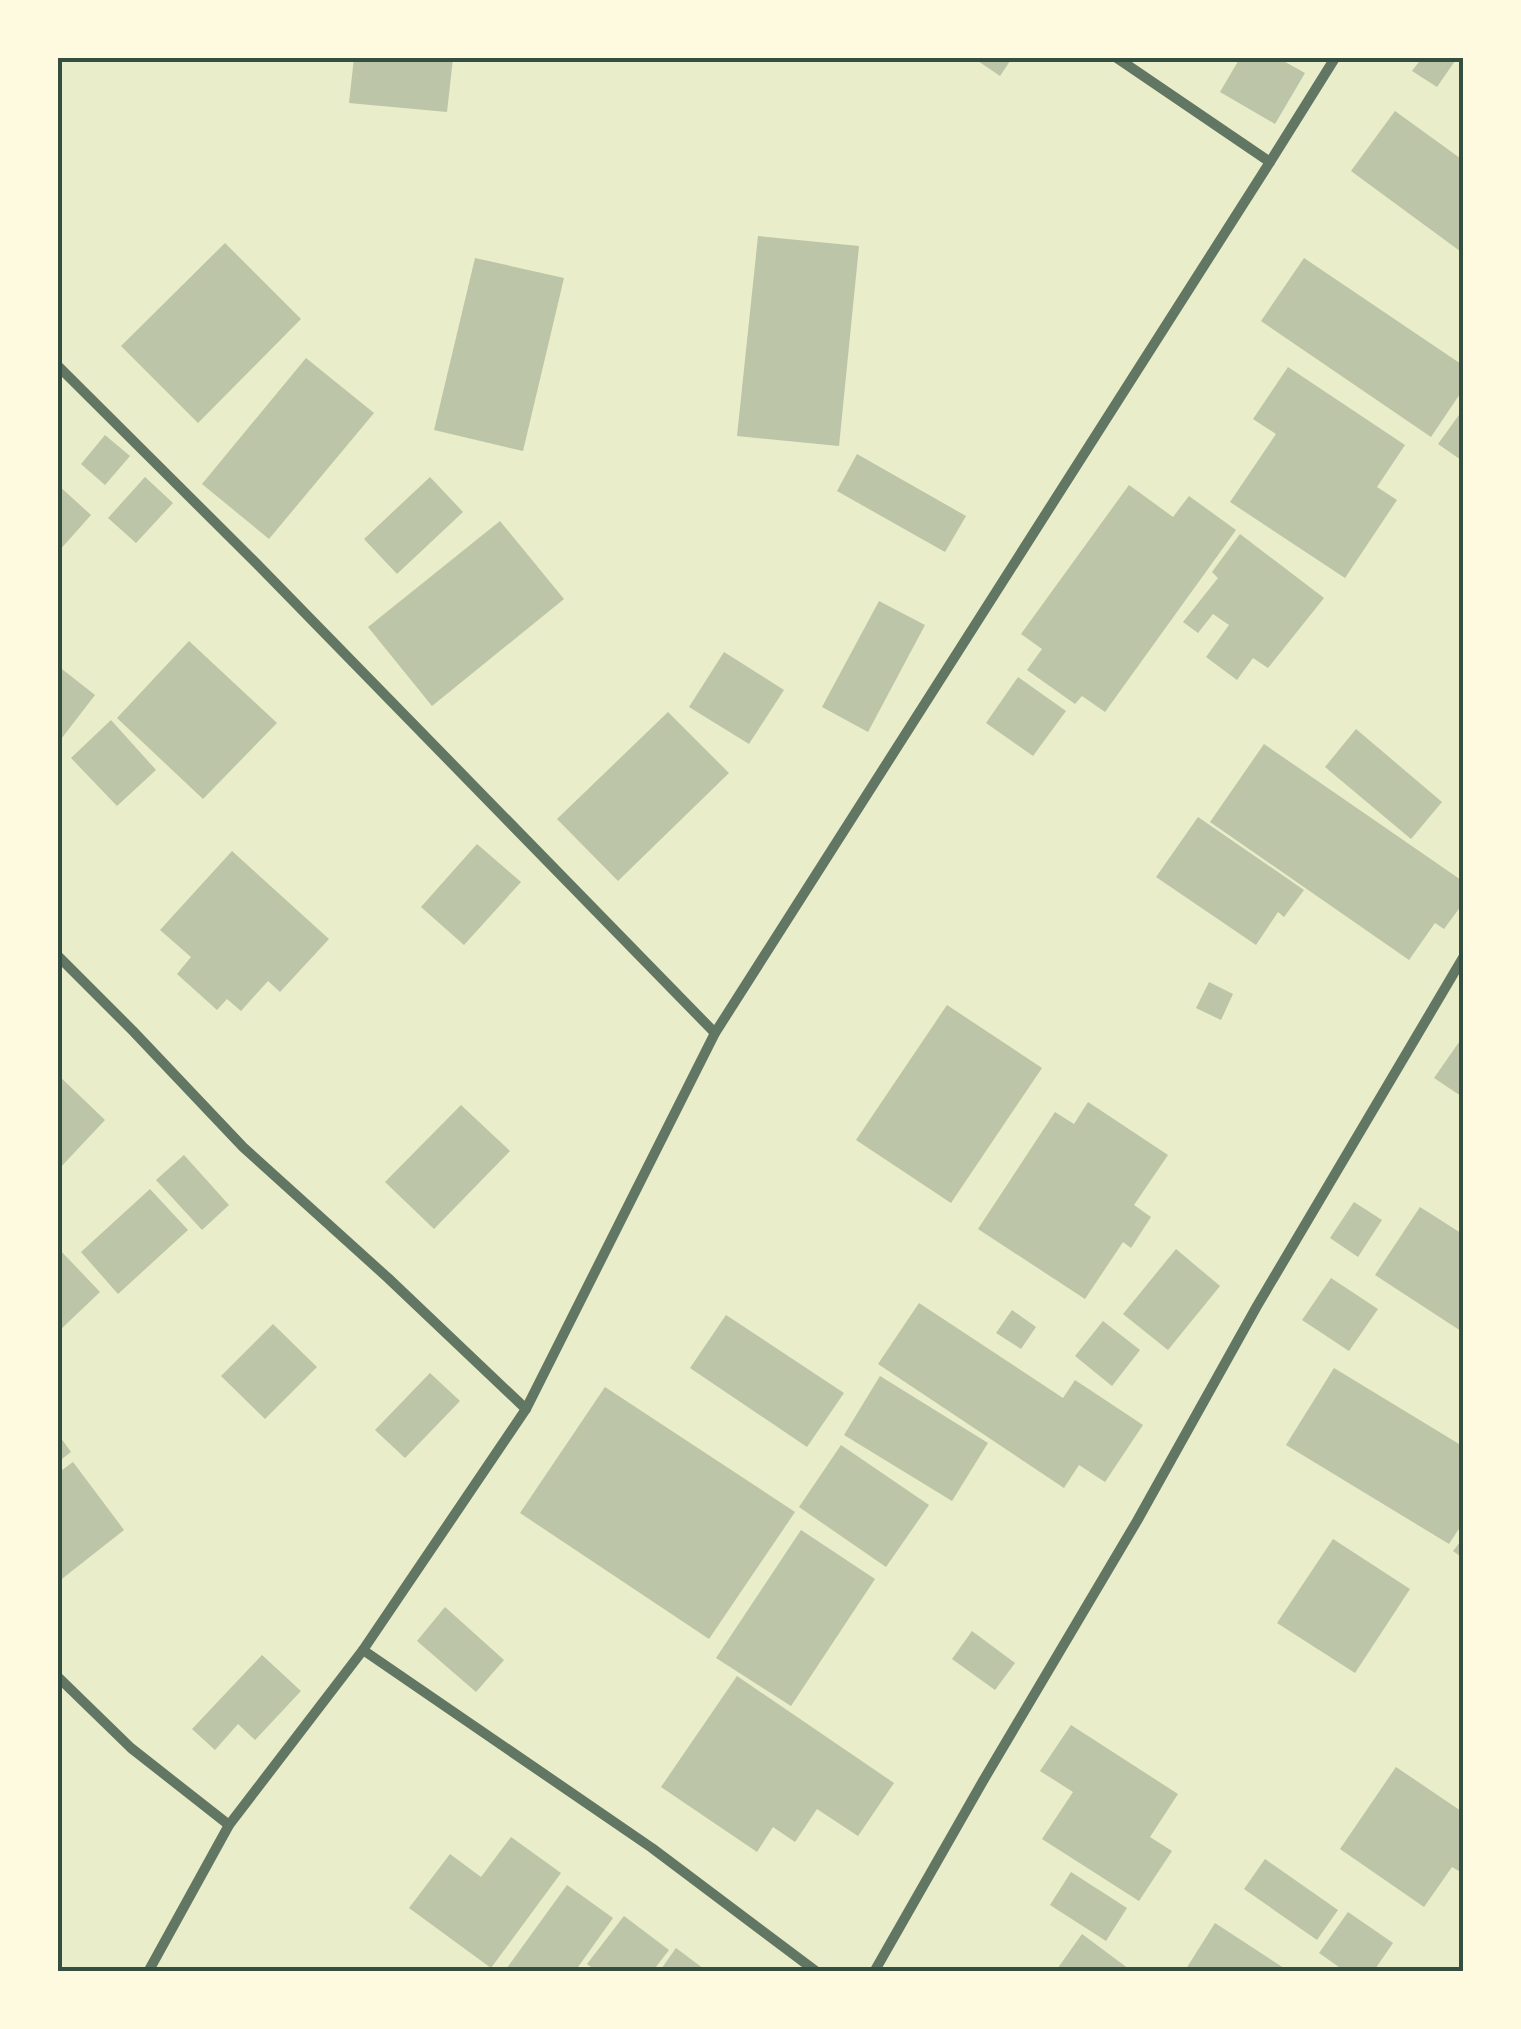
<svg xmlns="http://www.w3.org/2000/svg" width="1521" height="2029" font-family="Barlow,sans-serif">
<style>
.building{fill:#bcc5a7}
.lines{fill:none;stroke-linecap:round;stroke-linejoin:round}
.minor{stroke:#617663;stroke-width:10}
.neatline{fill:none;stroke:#344e41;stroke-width:4}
</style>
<rect width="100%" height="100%" fill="#e9edc9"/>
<g class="building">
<polygon points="354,58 453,58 447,112 349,103"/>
<polygon points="981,58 1012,58 1000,76 978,61"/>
<polygon points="1240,58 1278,58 1305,73 1275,124 1220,92"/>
<polygon points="1422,58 1457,58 1437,87 1412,71"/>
<polygon points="1395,111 1464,161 1464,254 1351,171"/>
<polygon points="758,236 859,246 839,446 737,436"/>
<polygon points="225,243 301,319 198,423 121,346"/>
<polygon points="475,258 564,278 523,451 434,430"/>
<polygon points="1304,258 1464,366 1464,388 1431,437 1261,321"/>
<polygon points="306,358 374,413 269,539 202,484"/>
<polygon points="1288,367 1405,445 1377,487 1397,500 1345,578 1230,502 1276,434 1253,419"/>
<polygon points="1464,408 1464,462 1438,444"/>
<polygon points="105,435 130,456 105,485 81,464"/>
<polygon points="857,454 966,516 945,552 837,491"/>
<polygon points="145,477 173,503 136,543 108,518"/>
<polygon points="430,477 463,512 397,574 364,539"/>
<polygon points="58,485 91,515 58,552"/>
<polygon points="1129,485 1173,517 1189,496 1236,530 1105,712 1082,696 1075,704 1027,670 1042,649 1021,634"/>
<polygon points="500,521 564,599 432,706 368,627"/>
<polygon points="1240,534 1324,598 1268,668 1253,658 1237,680 1206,657 1229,625 1213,614 1198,633 1183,622 1218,578 1212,572"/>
<polygon points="879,601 925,625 868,732 822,707"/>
<polygon points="189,641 277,723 203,799 117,718"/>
<polygon points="724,652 784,690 749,744 689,707"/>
<polygon points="58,666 95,695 58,743"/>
<polygon points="1018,677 1066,711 1033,756 986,723"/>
<polygon points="668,712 729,773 618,881 557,819"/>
<polygon points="111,720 156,770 117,806 71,758"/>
<polygon points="1356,729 1442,802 1411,839 1325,767"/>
<polygon points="1264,744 1464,882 1464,902 1444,929 1435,923 1409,960 1210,822"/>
<polygon points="1198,817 1304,890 1284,917 1278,912 1256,945 1156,877"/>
<polygon points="477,844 521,882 464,945 421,907"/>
<polygon points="232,851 329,939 280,992 268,981 241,1011 227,999 217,1010 177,974 191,957 160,930"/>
<polygon points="1209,982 1233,994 1221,1020 1196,1008"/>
<polygon points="947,1005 1042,1068 951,1203 856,1140"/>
<polygon points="1464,1035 1464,1098 1434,1078"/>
<polygon points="58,1075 105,1120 58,1170"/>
<polygon points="1088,1102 1168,1155 1134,1205 1151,1217 1131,1248 1123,1242 1085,1299 978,1229 1055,1112 1074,1124"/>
<polygon points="461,1105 510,1151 434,1229 385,1182"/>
<polygon points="184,1155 229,1205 202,1230 156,1180"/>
<polygon points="150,1189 188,1230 118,1294 81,1252"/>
<polygon points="1354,1202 1382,1220 1358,1257 1330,1238"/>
<polygon points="1420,1207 1464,1235 1464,1333 1375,1275"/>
<polygon points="58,1248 100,1292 58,1332"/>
<polygon points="1176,1249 1220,1286 1168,1350 1123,1314"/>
<polygon points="1331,1278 1378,1309 1349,1351 1302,1320"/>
<polygon points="919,1303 1063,1398 1075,1380 1143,1425 1105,1482 1079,1465 1064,1488 878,1364"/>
<polygon points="1012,1310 1036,1327 1021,1349 996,1333"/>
<polygon points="726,1315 844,1393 807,1447 690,1368"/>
<polygon points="1103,1321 1140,1350 1112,1386 1075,1356"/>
<polygon points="273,1324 317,1367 265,1419 221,1376"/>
<polygon points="1334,1368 1464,1447 1464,1521 1449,1544 1286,1445"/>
<polygon points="430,1373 460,1401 405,1458 375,1430"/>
<polygon points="880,1376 988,1443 952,1501 844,1435"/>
<polygon points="605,1387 795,1512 709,1639 520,1513"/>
<polygon points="58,1434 71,1452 58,1462"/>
<polygon points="841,1445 929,1505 886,1567 799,1507"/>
<polygon points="73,1462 124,1530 58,1582 58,1473"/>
<polygon points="801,1530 875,1579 791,1706 716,1658"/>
<polygon points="1464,1537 1464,1559 1453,1551"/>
<polygon points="1333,1539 1410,1589 1355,1673 1277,1623"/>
<polygon points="445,1607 504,1660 476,1692 417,1641"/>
<polygon points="972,1631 1015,1663 995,1690 952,1659"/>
<polygon points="262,1655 301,1691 255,1740 238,1724 215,1750 192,1729"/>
<polygon points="737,1676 894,1783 858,1836 817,1809 795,1842 773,1827 757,1852 661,1787"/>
<polygon points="1071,1725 1178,1794 1150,1837 1172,1851 1139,1901 1042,1839 1073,1792 1040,1771"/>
<polygon points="1396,1767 1464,1813 1464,1874 1452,1867 1424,1907 1340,1849"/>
<polygon points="511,1837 561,1873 491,1968 409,1908 450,1854 481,1877"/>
<polygon points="1265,1859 1338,1910 1317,1940 1244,1889"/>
<polygon points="1071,1872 1127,1908 1106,1941 1050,1905"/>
<polygon points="567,1885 613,1918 578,1967 585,1972 504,1972"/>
<polygon points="1348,1912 1393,1943 1373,1972 1346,1972 1319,1953"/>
<polygon points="624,1916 669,1950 652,1972 597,1972 587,1964"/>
<polygon points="1215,1923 1290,1972 1184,1972"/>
<polygon points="1082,1934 1133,1972 1055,1972"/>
<polygon points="676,1948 708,1972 659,1972"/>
</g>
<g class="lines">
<g class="minor">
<polyline points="1117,58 1270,162"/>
<polyline points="58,366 257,564 715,1033"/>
<polyline points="58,956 133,1031 243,1147 388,1278 526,1409"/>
<polyline points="363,1650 652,1848 817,1972"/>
<polyline points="58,1677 131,1748 229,1825"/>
<polyline points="148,1972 229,1825 363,1650 526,1409 715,1033 1270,162 1335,58"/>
<polyline points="874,1972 983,1781 1137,1521 1257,1306 1464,956"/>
</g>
</g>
<rect width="1521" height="2029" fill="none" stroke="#fefae0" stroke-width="120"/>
<rect x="60" y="60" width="1401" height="1909" class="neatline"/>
</svg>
